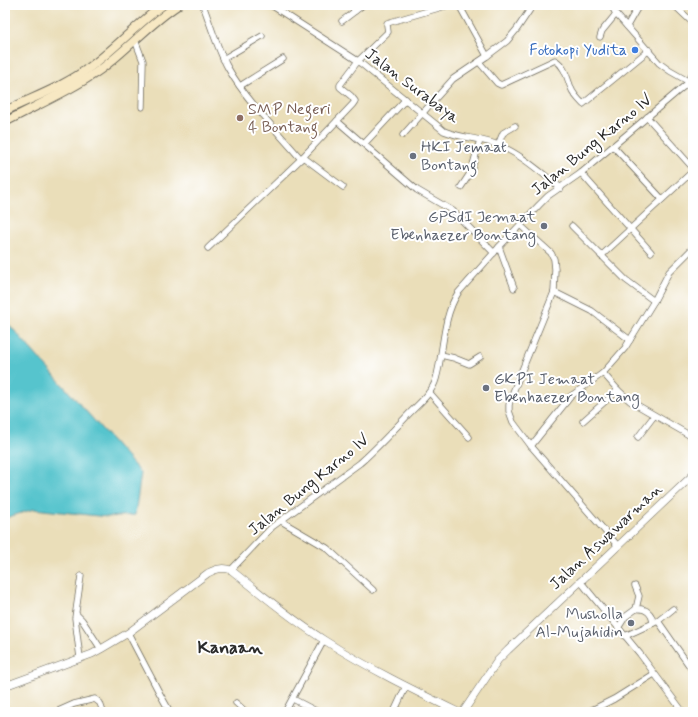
<svg xmlns="http://www.w3.org/2000/svg" width="698" height="717" font-family="Mynerve,sans-serif">
<style>
.water{fill:#57c4cd;stroke:#41787c}
.lines{fill:none;stroke-linecap:round;stroke-linejoin:round}
.minor-casing{stroke:#6e6a5d;stroke-width:7}
.tertiary-casing{stroke:#6e6a5d;stroke-width:8}
.secondary-casing{stroke:#6e6a5d;stroke-width:10}
.minor{stroke:#fff;stroke-width:5.5}
.tertiary{stroke:#fff;stroke-width:7}
.secondary{stroke:#f7e8c3;stroke-width:8}
.shop-dot{fill:#3f7fe0;stroke:#fff;stroke-width:1.5}
.education-dot{fill:#8d6e63;stroke:#fff;stroke-width:1.5}
.worship-dot{fill:#6b7280;stroke:#fff;stroke-width:1.5}
.labels{text-anchor:middle;dominant-baseline:central;stroke-width:4;stroke-linejoin:round;paint-order:stroke}
.shop-label{font-size:16px;fill:#366cbe;stroke:#fff;text-anchor:end}
.street-label{font-size:16px;fill:#2b2b2b;stroke:#fff}
.education-label{font-size:16px;fill:#785e54;stroke:#fff;text-anchor:start}
.worship-label{font-size:16px;fill:#5b616d;stroke:#fff;text-anchor:start}
.quarter-label{font-size:18px;font-weight:bold;fill:#2b2b2b;stroke:#fff}
</style>
<rect width="100%" height="100%" fill="#fff"/>
<filter id="ink" filterUnits="userSpaceOnUse"><feTurbulence type="fractalNoise" baseFrequency=".025" numOctaves="2"/><feDisplacementMap in="SourceGraphic" scale="8" xChannelSelector="R" yChannelSelector="G"/><feConvolveMatrix kernelMatrix="1 2 1 2 8 2 1 2 1" color-interpolation-filters="sRGB"/></filter>
<filter id="wash" filterUnits="userSpaceOnUse"><feTurbulence type="fractalNoise" baseFrequency=".012" numOctaves="4" result="noise"/><feDisplacementMap in="SourceGraphic" scale="16" xChannelSelector="R" yChannelSelector="G"/><feGaussianBlur stdDeviation="0.9" result="paint"/><feColorMatrix in="noise" values="0 0 0 0 0 0 0 0 0 0 0 0 0 0 0 0 0 1.4 0 .05"/><feComposite in="paint" operator="in"/></filter>
<g filter="url(#wash)">
<rect width="100%" height="100%" fill="#eadeb9"/>
<polygon class="water" points="5,320 141,473 135,515 107,517 34,509 5,518"/>
</g>
<g filter="url(#ink)">
<g class="lines">
<g class="minor-casing">
<g id="minor">
<path d="M 203,5 C 211,26 217,48 228,68 C 246,100 277,131 301,159 L 353,104 L 355,101 L 351,96 L 340,87 L 340,85 L 358,61 L 388,32 L 387,25 L 387,23 L 449,5"/>
<path d="M 271,5 L 358,61 L 444,131 C 461,138 480,138 498,145 C 521,154 541,173 561,188"/>
<polyline points="351,5 355,11"/>
<polyline points="459,5 487,56"/>
<polyline points="611,5 616,14 659,63 670,71 693,84"/>
<polyline points="674,5 693,23"/>
<polyline points="342,21 363,5"/>
<polyline points="627,26 639,5"/>
<polyline points="600,37 602,31 616,14"/>
<polyline points="135,40 143,61 142,107"/>
<polyline points="223,59 262,36"/>
<path d="M 479,62 L 497,83 L 501,85 L 555,60 C 565,66 567,78 571,88 C 573,94 579,100 583,104 L 649,50"/>
<polyline points="240,86 283,59"/>
<polyline points="647,117 693,168"/>
<polyline points="337,121 417,190 453,211 494,253"/>
<polyline points="403,135 453,79 487,56 507,41 517,29 533,5"/>
<polyline points="364,144 406,99"/>
<polyline points="498,145 503,133 515,126"/>
<polyline points="613,146 662,199"/>
<polyline points="303,157 343,187"/>
<polyline points="581,173 651,252"/>
<polyline points="461,187 471,172 480,140"/>
<polyline points="520,225 551,253 554,259 555,269 554,292 511,397 509,405 509,411 513,422 531,446 618,546"/>
<polyline points="572,226 626,280 654,301"/>
<polyline points="499,247 514,288"/>
<polyline points="208,248 301,159"/>
<polyline points="601,256 693,171"/>
<polyline points="554,292 592,311 630,340"/>
<polyline points="441,355 454,358 469,364 480,357"/>
<polyline points="603,373 618,390 630,401 689,435"/>
<polyline points="429,392 469,437"/>
<polyline points="583,421 618,390"/>
<polyline points="638,437 654,416"/>
<polyline points="531,446 571,396 603,373 625,348 654,301 669,272 693,248"/>
<polyline points="281,521 327,548 373,590"/>
<path d="M 231,570 L 272,527 L 360,463 C 376,449 391,433 406,417 C 416,406 432,394 436,379 C 444,351 442,318 458,293 L 499,247 L 539,205 L 548,196 L 581,173 L 689,82 L 693,72"/>
<polyline points="580,581 640,654 683,712"/>
<path d="M 636,609 C 646,608 652,613 653,623"/>
<polyline points="76,614 82,620 101,649"/>
<polyline points="658,621 673,609"/>
<polyline points="618,628 625,617 636,609 639,596 635,586"/>
<polyline points="128,633 160,694 170,712"/>
<polyline points="625,636 658,621 693,671"/>
<polyline points="80,658 75,618 81,576"/>
<polyline points="293,699 318,712"/>
<polyline points="236,703 246,712"/>
<polyline points="56,712 74,704 95,699 100,703 103,712"/>
<polyline points="285,712 324,640"/>
<polyline points="394,712 406,686"/>
<polyline points="588,712 614,699 654,674"/>
</g>
</g>
<g class="tertiary-casing">
<g id="tertiary">
<path d="M 5,686 L 92,654 L 101,649 L 128,633 L 208,573 C 216,569 222,567 231,570 C 261,594 291,619 324,640 C 366,667 413,690 458,712"/>
<polyline points="463,712 498,660 508,650 693,475"/>
</g>
</g>
<g class="secondary-casing">
<g id="secondary">
<path d="M 5,111 C 34,97 65,86 90,67 C 116,48 137,24 163,5"/>
<path d="M 5,122 C 37,105 72,90 101,69 C 128,49 150,23 178,5"/>
</g>
</g>
<use href="#minor" class="minor"/>
<use href="#tertiary" class="tertiary"/>
<use href="#secondary" class="secondary"/>
</g>
</g>
<circle class="shop-dot" cx="635" cy="50" r="4"/>
<circle class="education-dot" cx="240" cy="118" r="4"/>
<g class="worship-dot">
<circle cx="413" cy="156" r="4"/>
<circle cx="544" cy="226" r="4"/>
<circle cx="486" cy="388" r="4"/>
<circle cx="631" cy="623" r="4"/>
</g>
<g class="labels">
<g class="shop-label">
<text x="627" y="50">Fotokopi Yudita</text>
</g>
<g class="street-label">
<text transform="translate(412 86) rotate(37)">Jalan Surabaya</text>
<text transform="translate(592 145) rotate(-39)">Jalan Bung Karno IV</text>
<text transform="translate(309 485) rotate(-39)">Jalan Bung Karno IV</text>
<text transform="translate(606 537) rotate(-43)">Jalan Aswawarman</text>
</g>
<g class="education-label">
<text x="248" y="109">SMP Negeri<tspan x="248" dy="18">4 Bontang</tspan></text>
</g>
<g class="worship-label">
<text x="421" y="147">HKI Jemaat<tspan x="421" dy="18">Bontang</tspan></text>
<text x="536" y="217" text-anchor="end">GPSdI Jemaat<tspan x="536" dy="18">Ebenhaezer Bontang</tspan></text>
<text x="494" y="379">GKPI Jemaat<tspan x="494" dy="18">Ebenhaezer Bontang</tspan></text>
<text x="623" y="614" text-anchor="end">Musholla<tspan x="623" dy="18">Al-Mujahidin</tspan></text>
</g>
<g class="quarter-label">
<text x="230" y="648">Kanaan</text>
</g>
</g>
<rect width="698" height="717" fill="none" stroke="#fff" stroke-width="20"/>
</svg>
